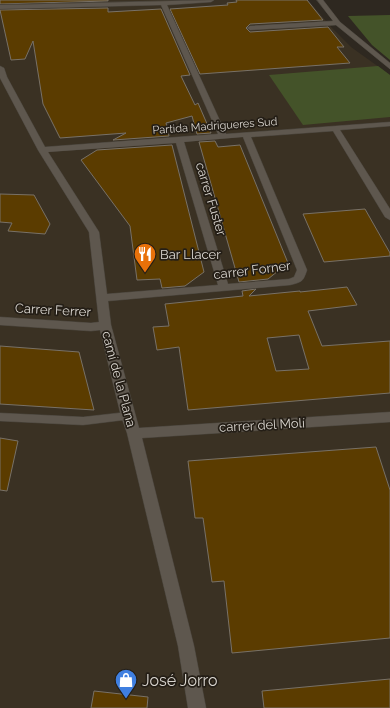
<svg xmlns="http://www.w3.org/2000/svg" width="390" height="708" font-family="Raleway,sans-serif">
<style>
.built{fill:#3a3123}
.green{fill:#445329}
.building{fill:#5b3c00;stroke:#787167;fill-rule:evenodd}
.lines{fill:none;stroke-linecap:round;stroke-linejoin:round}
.lane-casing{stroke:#49443c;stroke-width:1}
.street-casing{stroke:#49443c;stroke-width:1}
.lane{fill:#5e574e;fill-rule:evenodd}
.street{fill:#5e574e;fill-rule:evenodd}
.labels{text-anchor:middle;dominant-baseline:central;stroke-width:3.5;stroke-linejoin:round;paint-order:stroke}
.far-street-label{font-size:11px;fill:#d9d5cf;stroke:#241e16}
.street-label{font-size:13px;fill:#d9d5cf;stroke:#241e16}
.poi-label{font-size:13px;fill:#d9d5cf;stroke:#241e16;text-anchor:start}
.near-poi-label{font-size:16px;fill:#d9d5cf;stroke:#241e16;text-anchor:start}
</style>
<rect width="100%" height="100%" fill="#2e2820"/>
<polygon class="built" points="0,0 308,0 332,28 351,47 390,75 390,708 0,708"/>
<g class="green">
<polygon points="390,15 390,60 372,45 348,16"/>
<polygon points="378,66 390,75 390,117 303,125 269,75"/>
</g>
<g class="building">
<polygon points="0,0 108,0 108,1 0,4"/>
<polygon points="236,0 307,0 323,20 250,24 246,28 250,32 328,27 344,47 337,47 350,63 200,74 170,9 228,5 227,3 237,2"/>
<polygon points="108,8 108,12 161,9 190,75 181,76 195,105 198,103 211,133 197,134 192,116 166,123 169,136 113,140 126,133 60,138 43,104 33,41 25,59 11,60 0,10"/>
<polygon points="215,141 218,147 240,145 288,263 268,279 239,282 199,142"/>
<polygon points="172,145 204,272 185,286 162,288 160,279 137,280 130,226 81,160 97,150"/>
<polygon points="0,194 34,195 50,224 45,234 8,231 12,223 0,222"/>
<polygon points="365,209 390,253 390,256 324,262 303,214"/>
<path d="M 347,287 L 357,305 L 308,311 L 322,346 L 390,341 L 390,393 L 188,410 L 179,347 L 157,350 L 153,327 L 169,326 L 165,304 L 243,296 L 242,291 L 256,289 L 249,296 L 300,291 L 300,292 ZM 299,335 L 309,369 L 276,371 L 267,338 Z"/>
<polygon points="0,346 79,352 94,410 0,404"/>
<polygon points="0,438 18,441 7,491 0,490"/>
<polygon points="376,447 390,490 390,638 232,653 224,581 212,582 203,518 195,518 188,461"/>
<polygon points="390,679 390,708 264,708 262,691"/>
<polygon points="94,691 148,697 147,708 91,708"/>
</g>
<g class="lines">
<g class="lane-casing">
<polygon id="lane" points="128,412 132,413 133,416 132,419 83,425 0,421 0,413 83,417"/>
</g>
<g class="street-casing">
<g id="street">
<path d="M 214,0 L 211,2 L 167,5 L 226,134 L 390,122 L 390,126 L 340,130 L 390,209 L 390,220 L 385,217 L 333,131 L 251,137 L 307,270 C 303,282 302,282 290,285 L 108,301 L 111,325 L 139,428 L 390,412 L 390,422 L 142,438 L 194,646 L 206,708 L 188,708 L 178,646 L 127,433 L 121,416 L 100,330 L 91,331 L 0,325 L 0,317 L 91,323 L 99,322 L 89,232 L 38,150 L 0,78 L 0,66 L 4,68 L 7,77 L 45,147 L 218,134 L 161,5 L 0,9 L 0,5 ZM 243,137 L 297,270 L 294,277 L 289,279 L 228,284 L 184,142 ZM 176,143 L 218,285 L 107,294 L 99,232 L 48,152 Z"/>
<polygon points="317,0 323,0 340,22 390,63 390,69 336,25 250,30 247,28 250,26 333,21"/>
</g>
</g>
<use href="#lane" class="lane"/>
<use href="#street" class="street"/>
</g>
<defs>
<g id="restaurant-pin" transform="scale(1.15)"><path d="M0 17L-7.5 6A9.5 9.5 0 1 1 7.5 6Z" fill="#e8710a" stroke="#241e16"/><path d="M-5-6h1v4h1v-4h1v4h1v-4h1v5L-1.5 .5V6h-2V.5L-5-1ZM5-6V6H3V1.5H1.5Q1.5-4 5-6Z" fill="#fff"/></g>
<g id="shop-pin" transform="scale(1.15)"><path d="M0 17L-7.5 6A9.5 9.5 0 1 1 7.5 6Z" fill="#3f7fe0" stroke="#241e16"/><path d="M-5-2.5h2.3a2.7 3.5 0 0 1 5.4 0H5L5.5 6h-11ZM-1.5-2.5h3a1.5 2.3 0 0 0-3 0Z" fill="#fff"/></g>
</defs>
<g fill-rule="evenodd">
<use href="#restaurant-pin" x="145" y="254"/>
<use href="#shop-pin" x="126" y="680"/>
</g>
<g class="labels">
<g class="far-street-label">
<text transform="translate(215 126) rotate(-4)">Partida Madrigueres Sud</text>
</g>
<g class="street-label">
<text transform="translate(211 199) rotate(73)">carrer Fuster</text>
<text transform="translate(252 270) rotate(-7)">carrer Forner</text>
<text transform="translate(53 310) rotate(3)">Carrer Ferrer</text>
<text transform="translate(119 379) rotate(75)">camí de la Plana</text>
<text transform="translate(262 425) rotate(-3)">carrer del Molí</text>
</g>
<g class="poi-label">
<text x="160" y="254">Bar Llacer</text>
</g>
<g class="near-poi-label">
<text x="142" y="680">José Jorro</text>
</g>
</g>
</svg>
